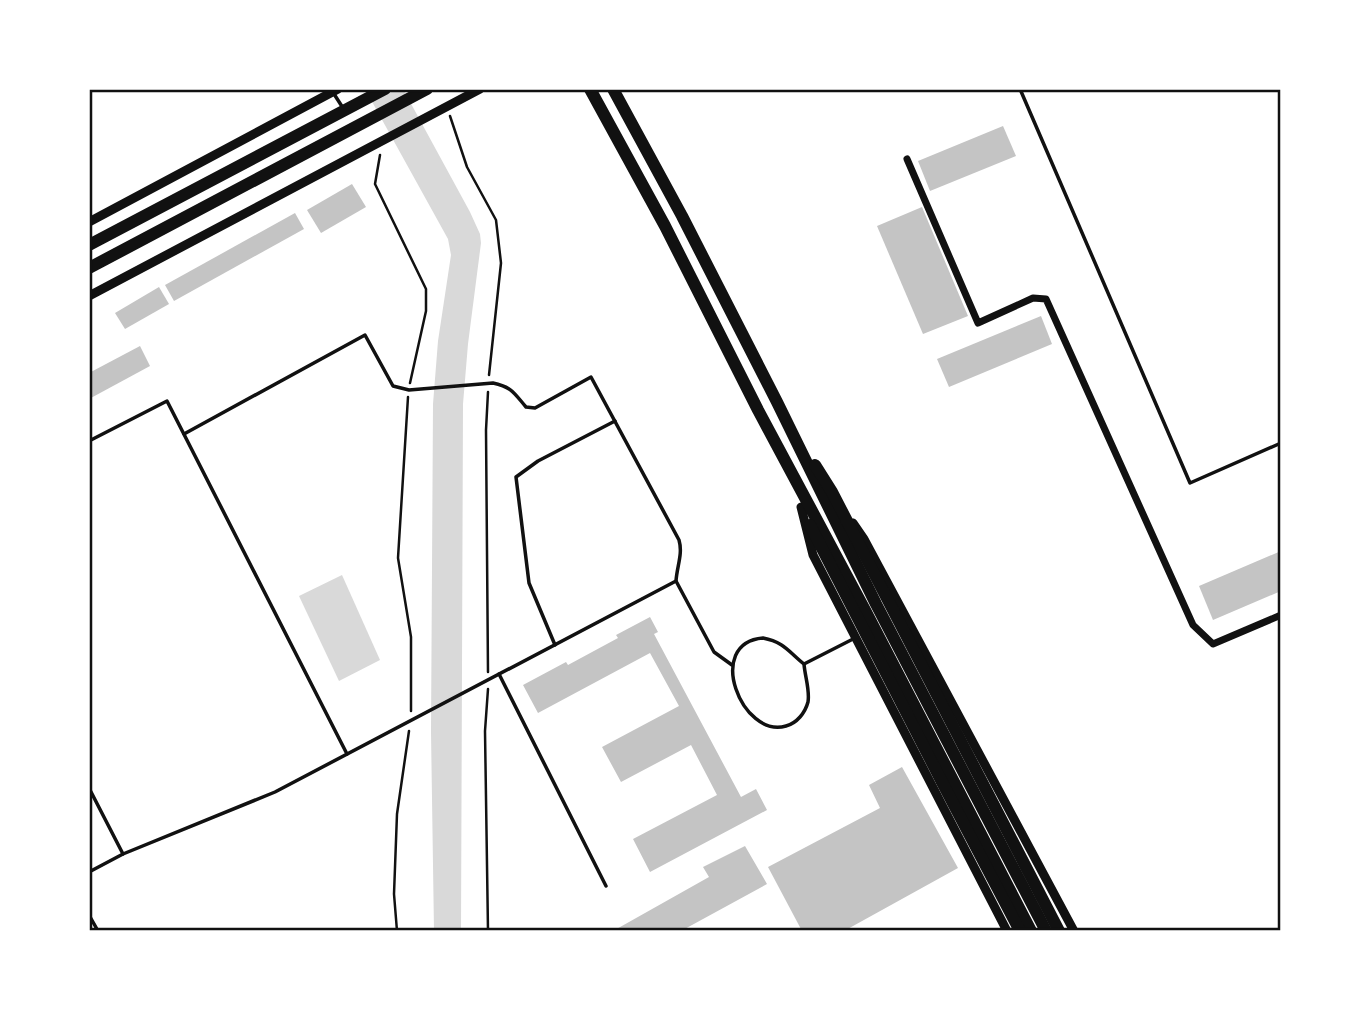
<svg xmlns="http://www.w3.org/2000/svg" width="1370" height="1020" font-family="Arial,sans-serif">
<style>
.water{fill:#d9d9d9}
.building{fill:#c4c4c4}
.lines{fill:none;stroke-linecap:round;stroke-linejoin:round}
.path{stroke:#111;stroke-width:2.5}
.service{stroke:#111;stroke-width:3.5}
.minor{stroke:#111;stroke-width:7}
.tertiary{stroke:#111;stroke-width:9}
.primary{stroke:#111;stroke-width:12}
.neatline{fill:none;stroke:#111;stroke-width:2.5}
</style>
<rect width="100%" height="100%" fill="#fff"/>
<g class="water">
<polygon points="365,89 403,89 470,212 480,234 481,243 468,344 463,404 461,931 434,931 431,732 433,404 438,341 451,255 448,239"/>
<polygon points="342,575 380,660 339,681 299,596"/>
</g>
<g class="building">
<polygon points="1003,126 1016,156 930,191 918,161"/>
<polygon points="352,184 366,207 321,233 307,210"/>
<polygon points="922,207 968,316 923,334 877,226"/>
<polygon points="295,213 304,229 174,301 165,285"/>
<polygon points="159,287 169,304 125,329 115,313"/>
<polygon points="1041,316 1052,344 949,387 937,359"/>
<polygon points="140,346 150,366 89,399 89,373"/>
<polygon points="1281,551 1281,591 1213,620 1199,586"/>
<polygon points="650,617 658,632 654,634 741,797 756,789 767,810 650,872 633,839 717,795 691,745 621,782 602,747 679,706 650,653 538,713 523,685 566,662 568,665 618,638 616,635"/>
<polygon points="902,767 958,868 844,931 802,931 768,867 880,808 869,785"/>
<polygon points="745,846 767,884 681,931 613,931 709,877 703,867"/>
</g>
<g class="lines">
<g class="path">
<polyline points="450,116 467,167 496,220 501,263 489,375"/>
<polyline points="380,155 375,184 426,289 426,311 410,383"/>
<polyline points="488,392 486,430 488,672"/>
<polyline points="408,397 398,558 411,637 411,711"/>
<polyline points="397,931 394,894 397,814 409,731"/>
<polyline points="488,931 485,731 488,689"/>
</g>
<g class="service">
<polyline points="1020,89 1190,483 1281,443"/>
<polyline points="334,94 343,108"/>
<path d="M 184,434 L 365,335 L 393,386 L 409,390 L 493,383 C 512,387 514,393 526,407 L 535,408 L 591,377 L 679,540 C 683,554 677,566 676,581 L 714,652 L 732,665"/>
<polyline points="89,441 167,401 347,754"/>
<path d="M 763,638 C 784,642 789,652 804,664 C 805,677 810,690 808,702 C 805,713 797,723 786,726 C 742,739 704,643 763,638 Z"/>
<polyline points="555,645 529,583 516,477 538,461 615,421"/>
<polyline points="804,664 855,638"/>
<polyline points="499,674 606,886"/>
<polyline points="89,788 123,854"/>
<polyline points="89,872 123,854 275,792 676,581"/>
<polyline points="89,915 98,931"/>
</g>
<polyline class="minor" points="907,159 978,323 1033,298 1046,299 1193,625 1213,644 1281,615"/>
<g class="tertiary">
<polyline points="89,222 338,89"/>
<polyline points="89,296 480,89"/>
<polyline points="801,507 813,555 1007,931"/>
<polyline points="853,523 864,539 1074,931"/>
</g>
<g class="primary">
<polyline points="590,89 665,226 758,410 865,610 1031,931"/>
<polyline points="613,89 682,216 777,402 876,604 1046,931"/>
<polyline points="89,245 385,89"/>
<polyline points="89,268 427,89"/>
<polyline points="815,465 832,492 1059,931"/>
<polyline points="810,525 944,786 1020,931"/>
</g>
</g>
<rect width="1370" height="1020" fill="none" stroke="#ffffff" stroke-width="182"/>
<rect x="91" y="91" width="1188" height="838" class="neatline"/>
</svg>
